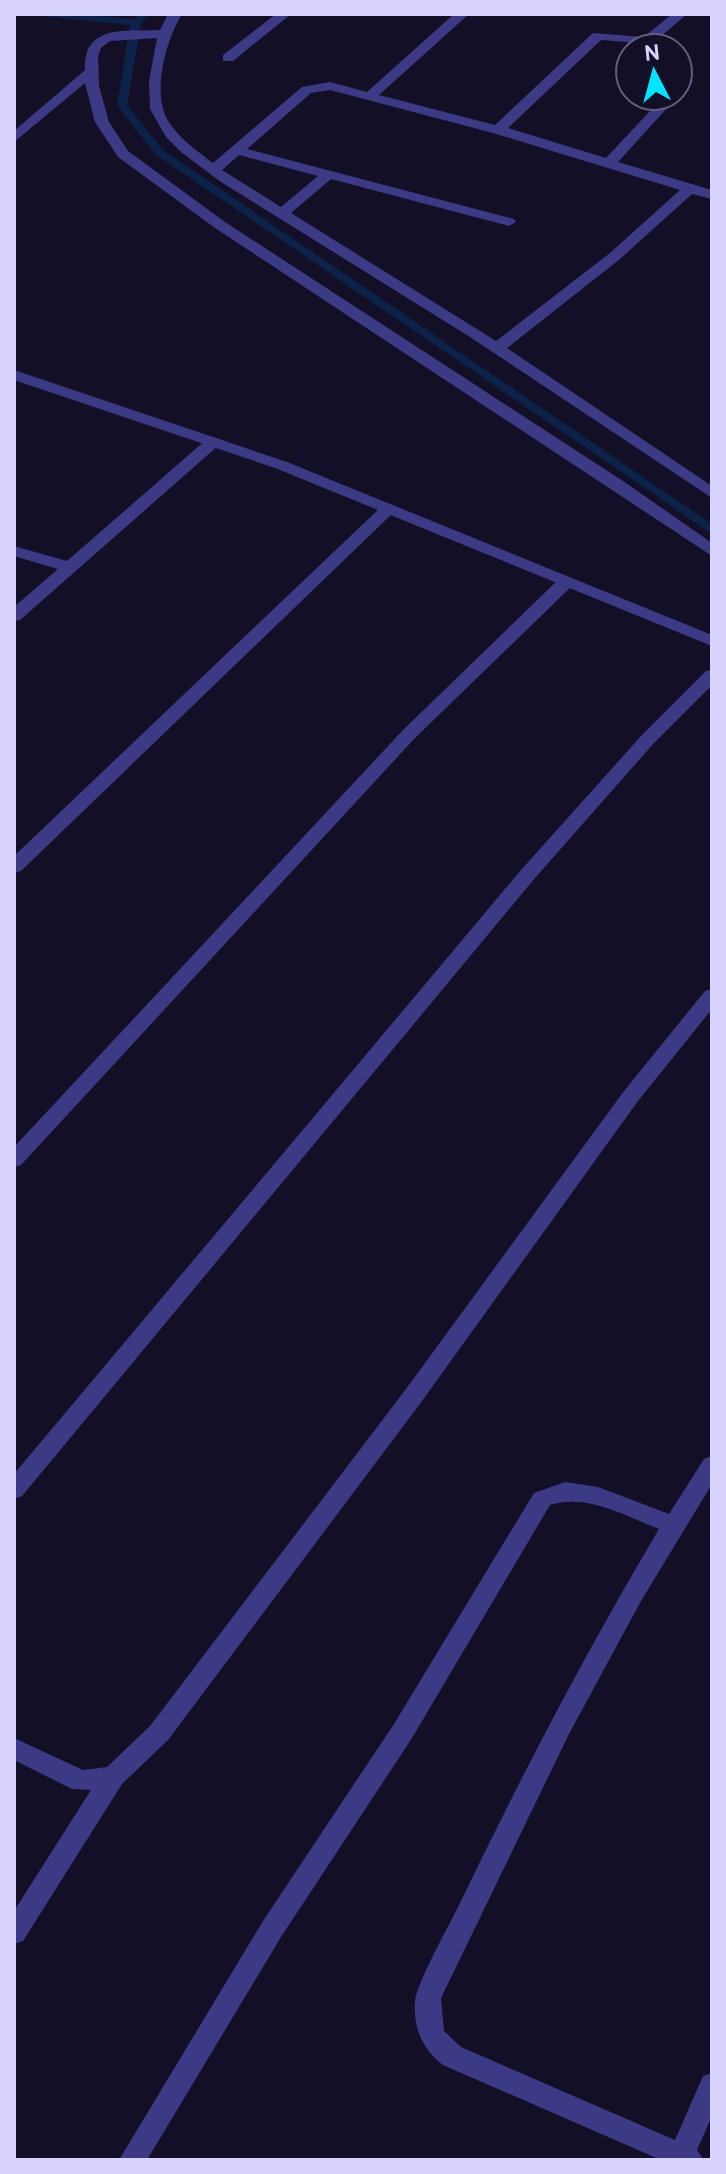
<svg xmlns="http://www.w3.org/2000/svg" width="726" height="2174" font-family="Overpass,sans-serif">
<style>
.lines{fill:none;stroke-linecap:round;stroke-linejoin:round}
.stream{fill:#0c2248;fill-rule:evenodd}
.minor{fill:#3d3a85;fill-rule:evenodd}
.tertiary{fill:#3d3a85;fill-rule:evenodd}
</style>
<rect width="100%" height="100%" fill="#130f26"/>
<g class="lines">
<polygon class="stream" points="44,14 83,14 134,19 139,14 150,14 141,23 127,105 163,150 712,524 712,534 155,154 117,105 130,25 49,17"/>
<g class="minor">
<path d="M 168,14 L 182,14 C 166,40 152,91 167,119 C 177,137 197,151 213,163 L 302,87 L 330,82 L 367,92 L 454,14 L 469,14 L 379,95 L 495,125 L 593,33 L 644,37 L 672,14 L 687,14 L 652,44 L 601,40 L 508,128 L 606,158 L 664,96 L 678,96 L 618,162 L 712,190 L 712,199 L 692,194 L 620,259 L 507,348 L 712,486 L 712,498 L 470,337 L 221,182 L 181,152 L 166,137 L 150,109 L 149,81 L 157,38 L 110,41 L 101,48 L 98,56 L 99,86 L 109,122 L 128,151 L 225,222 L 623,481 L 712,543 L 712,556 L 215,228 L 118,157 L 95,122 L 85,83 L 14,142 L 14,131 L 85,70 C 83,23 127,32 160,30 ZM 330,90 L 493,133 L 680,190 L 610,253 L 496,341 L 291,213 L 331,179 L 509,226 L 516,222 L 514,219 L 247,149 L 311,93 ZM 239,155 L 318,176 L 281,207 L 222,170 Z"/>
<polygon points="276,14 291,14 233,61 223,61 223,55"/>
<polygon points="682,78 694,81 678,93 678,82"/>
<polygon points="213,437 219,439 219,445 20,620 14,621 14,607 58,569 14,556 14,546 67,561 207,439"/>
<polygon points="388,504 396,509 394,512 21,871 14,873 14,856 382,506"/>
<polygon points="566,577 574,582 572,586 415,738 21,1165 14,1167 14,1147 403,730 560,578"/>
<polygon points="712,670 712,685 654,743 535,878 22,1496 14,1499 14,1474 521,870 642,735 706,671"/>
<polygon points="712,989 712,1009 638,1101 422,1401 168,1740 122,1784 23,1941 14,1944 14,1911 91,1790 72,1789 14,1760 14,1738 83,1770 107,1767 150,1726 406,1389 624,1091 705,991"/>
<path d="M 712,1456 L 712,1484 L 641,1601 L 569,1734 L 441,1998 L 444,2031 L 461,2047 L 675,2140 L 703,2076 L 712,2073 L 712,2116 L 697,2150 L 704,2160 L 661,2160 L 443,2065 C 422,2049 413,2027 415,2001 C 417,1982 451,1922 461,1901 C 522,1774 587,1650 659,1529 C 626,1516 586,1493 550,1505 L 412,1738 L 281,1937 L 147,2160 L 119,2160 L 263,1921 L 394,1724 L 534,1493 L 565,1482 L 598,1487 L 669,1514 L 704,1459 Z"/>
</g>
<polygon class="tertiary" points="14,370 287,462 712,635 712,646 275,468 14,380"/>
</g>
<rect width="726" height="2174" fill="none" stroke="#d9d4ff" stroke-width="32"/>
<g transform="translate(654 72) rotate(354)"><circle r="38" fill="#130f26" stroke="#625e7d" stroke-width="2"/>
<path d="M0-6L14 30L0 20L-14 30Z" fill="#00e5ff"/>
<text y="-12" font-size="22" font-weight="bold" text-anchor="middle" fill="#d9d4ff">N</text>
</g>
</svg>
